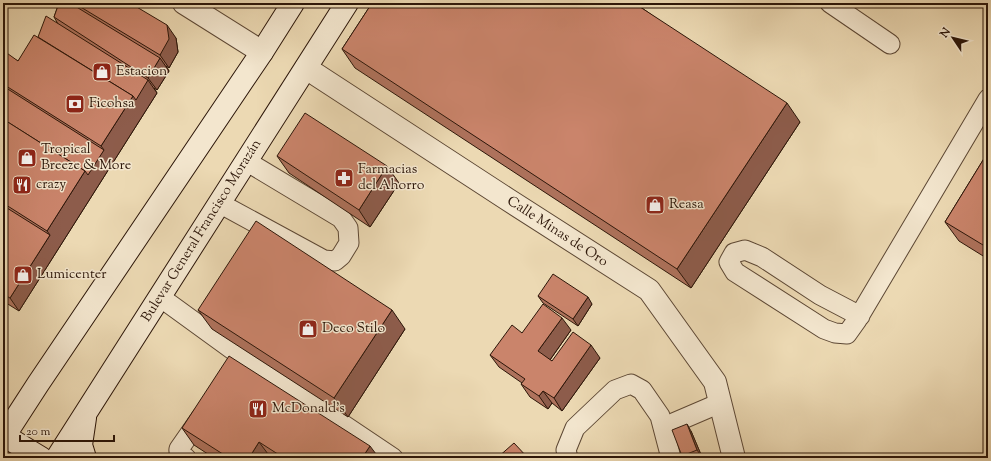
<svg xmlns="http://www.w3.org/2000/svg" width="991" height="461" font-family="'Sorts Mill Goudy',serif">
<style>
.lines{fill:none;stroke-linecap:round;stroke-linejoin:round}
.lane-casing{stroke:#5c4734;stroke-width:21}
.street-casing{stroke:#5c4734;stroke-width:24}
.secondary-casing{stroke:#2c1609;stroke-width:24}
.lane{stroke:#f3e6ce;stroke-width:19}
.street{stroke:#f3e6ce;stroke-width:22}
.secondary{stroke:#f3e6ce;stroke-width:22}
.wall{fill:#ae725c;stroke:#2c1609}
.shaded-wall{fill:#8d5c4b;stroke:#2c1609}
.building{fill:#ca846b;stroke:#2c1609}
.labels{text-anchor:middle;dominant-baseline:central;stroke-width:3;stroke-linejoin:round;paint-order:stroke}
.poi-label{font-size:14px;fill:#2c1609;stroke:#f3e6ce;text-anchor:start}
.street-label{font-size:14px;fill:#2c1609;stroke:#f3e6ce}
</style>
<rect width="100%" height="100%" fill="#ecd9b3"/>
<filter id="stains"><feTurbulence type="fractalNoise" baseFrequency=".005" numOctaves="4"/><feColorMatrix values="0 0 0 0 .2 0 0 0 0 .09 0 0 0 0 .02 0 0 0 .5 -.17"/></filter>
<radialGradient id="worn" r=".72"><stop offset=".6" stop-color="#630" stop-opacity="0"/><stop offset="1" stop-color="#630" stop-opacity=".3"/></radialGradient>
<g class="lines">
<g class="lane-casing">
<g id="lane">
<polyline points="830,3 890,44"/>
<polyline points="219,203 324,260 335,261 341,256 349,243 348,228 341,218 246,161"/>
<polyline points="160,297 244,358 393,458"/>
<polyline points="860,316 820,295 762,257 745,250 734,253 729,262 735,272 824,329 835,333 847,334 857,320 988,99"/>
<polyline points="664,427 720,403"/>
<path d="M 186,458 C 183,456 178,454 179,449 L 202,416"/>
<polyline points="568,458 566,450 575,428 615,390 631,384 642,390 660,416 671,458"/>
</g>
</g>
<g class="street-casing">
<g id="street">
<polyline points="184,3 262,52"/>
<polyline points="306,68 507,199 649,290 715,382 734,458"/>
</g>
</g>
<g class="secondary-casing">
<g id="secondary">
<polyline points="3,435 41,458"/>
<polyline points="3,438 38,384 262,52 293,3"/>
<polyline points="57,458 347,3"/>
<polyline points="85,458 81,445 85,418"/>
</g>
</g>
<use href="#lane" class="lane"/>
<use href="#street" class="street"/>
<use href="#secondary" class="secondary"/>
</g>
<g class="wall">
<polygon points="59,3 130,3 176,38 178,52 169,68 166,66 169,71 157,90 154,88 157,93 19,311 3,301 3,214 4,213 3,212 3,53 18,61 38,37 58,24 54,17"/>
<polygon points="372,3 645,3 642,8 800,122 691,288 355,68 342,49"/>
<polygon points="988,152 988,259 959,241 945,222"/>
<polygon points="277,156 399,183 370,227 289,173"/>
<polygon points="538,296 592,304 578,326 543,303"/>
<polygon points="198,310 405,329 348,417 212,329"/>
<polygon points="571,330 550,360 552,361 600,358 562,411 552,403 548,409 530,397 521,384 522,383 499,367 490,355 522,333"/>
<polygon points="182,428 379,458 214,458 194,445"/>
<polygon points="691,431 702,457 699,458 684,458 682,456"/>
</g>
<g class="shaded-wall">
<polygon points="629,3 645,3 637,15"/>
<polygon points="167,25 176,38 178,52 169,68 160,55"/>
<polygon points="160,58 169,71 157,90 148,78"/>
<polygon points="148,80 157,93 19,311 10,298 50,235 47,231 85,171 104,150 101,146 133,96"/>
<polygon points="787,103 800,122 691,288 677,269"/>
<polygon points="387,166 399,183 370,227 359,210"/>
<polygon points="588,297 592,304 578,326 573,319"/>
<polygon points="392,310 405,329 348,417 334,398"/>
<polygon points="3,316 6,320 3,324"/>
<polygon points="562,318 571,330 547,364 538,351"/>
<polygon points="591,345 600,358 562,411 554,398"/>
<polygon points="543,391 552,403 548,409 539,396"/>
<polygon points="687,424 691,431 702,457 697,450"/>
<polygon points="259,442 271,458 249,458"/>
<polygon points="370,446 379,458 362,458"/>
</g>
<g class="building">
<polygon points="59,3 70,3 160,58 148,78 54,17"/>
<polygon points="74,3 130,3 167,25 169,39 160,55"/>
<polygon points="372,3 634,3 787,103 677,269 342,49"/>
<polygon points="46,16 148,80 136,100 133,96 38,37"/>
<polygon points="34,35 133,96 101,146 3,84 3,53 4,51 18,61"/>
<polygon points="3,86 104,150 88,175 85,171 3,119"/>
<polygon points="305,113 387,166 359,210 277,156"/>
<polygon points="3,119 85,171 47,231 3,203"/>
<polygon points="988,152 988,248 945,222"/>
<polygon points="7,208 50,235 10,298 3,294 3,214"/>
<polygon points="256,221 392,310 334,398 198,310"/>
<polygon points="553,274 588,297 573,319 538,296"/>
<polygon points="543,304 562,318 538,351 552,361 573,332 591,345 554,398 543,391 539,396 521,384 525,379 490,355 512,325 522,333"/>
<polygon points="229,356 370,446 362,458 284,458 259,442 249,458 229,458 182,428"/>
<polygon points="687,424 697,450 682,456 672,430"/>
<polygon points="514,443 528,458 497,458"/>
</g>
<defs>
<g id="shop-square" transform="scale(1)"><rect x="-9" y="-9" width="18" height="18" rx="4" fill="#8f2418" stroke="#f3e6ce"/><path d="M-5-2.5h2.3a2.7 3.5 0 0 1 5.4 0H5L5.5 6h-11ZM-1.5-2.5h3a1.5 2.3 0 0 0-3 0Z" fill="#fff"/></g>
<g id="bank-square" transform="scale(1)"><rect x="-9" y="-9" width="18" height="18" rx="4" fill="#8f2418" stroke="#f3e6ce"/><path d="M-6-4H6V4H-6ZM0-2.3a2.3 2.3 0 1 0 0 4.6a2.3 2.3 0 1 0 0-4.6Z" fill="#fff"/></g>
<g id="pharmacy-square" transform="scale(1)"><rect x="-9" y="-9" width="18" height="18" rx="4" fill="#8f2418" stroke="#f3e6ce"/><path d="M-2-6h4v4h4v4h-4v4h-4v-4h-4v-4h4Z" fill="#fff"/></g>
<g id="restaurant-square" transform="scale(1)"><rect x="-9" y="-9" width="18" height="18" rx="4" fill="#8f2418" stroke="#f3e6ce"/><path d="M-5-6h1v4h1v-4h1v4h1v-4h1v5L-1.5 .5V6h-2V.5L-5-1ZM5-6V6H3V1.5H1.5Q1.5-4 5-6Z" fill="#fff"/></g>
</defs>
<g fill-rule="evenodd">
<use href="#shop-square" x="102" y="72"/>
<use href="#bank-square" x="75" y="104"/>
<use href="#shop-square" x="27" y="158"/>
<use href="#pharmacy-square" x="344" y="178"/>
<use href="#restaurant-square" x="22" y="185"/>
<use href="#shop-square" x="655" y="205"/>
<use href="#shop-square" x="23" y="275"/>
<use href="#shop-square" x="308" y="329"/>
<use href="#restaurant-square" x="258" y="409"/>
</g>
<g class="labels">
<g class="poi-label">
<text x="116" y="72">Estacion</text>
<text x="89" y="104">Ficohsa</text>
<text x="41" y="150">Tropical<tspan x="41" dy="16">Breeze &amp; More</tspan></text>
<text x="358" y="170">Farmacias<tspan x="358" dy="16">del Ahorro</tspan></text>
<text x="36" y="185">crazy</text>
<text x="669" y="205">Reasa</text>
<text x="37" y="275">Lumicenter</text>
<text x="322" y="329">Deco Stilo</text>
<text x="272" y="409">McDonald's</text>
</g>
<g class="street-label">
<text transform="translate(202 231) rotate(-58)">Bulevar General Francisco Morazán</text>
<text transform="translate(557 232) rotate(33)">Calle Minas de Oro</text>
</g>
</g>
<rect width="991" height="461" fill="none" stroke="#ecd9b3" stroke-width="16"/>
<rect x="4" y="4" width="983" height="453" fill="none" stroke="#2c1609" stroke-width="2"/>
<rect x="8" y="8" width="975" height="445" fill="none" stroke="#2c1609"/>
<g transform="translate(953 38) rotate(305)" stroke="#f3e6ce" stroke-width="3" paint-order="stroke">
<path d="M0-3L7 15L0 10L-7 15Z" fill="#2c1609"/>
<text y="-6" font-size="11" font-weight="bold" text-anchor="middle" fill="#2c1609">N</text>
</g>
<path d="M20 435v6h94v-6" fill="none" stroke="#2c1609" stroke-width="2"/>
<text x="26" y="435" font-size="12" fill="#2c1609" stroke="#f3e6ce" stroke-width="3" paint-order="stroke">20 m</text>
<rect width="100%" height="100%" filter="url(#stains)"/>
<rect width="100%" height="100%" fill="url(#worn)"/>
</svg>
